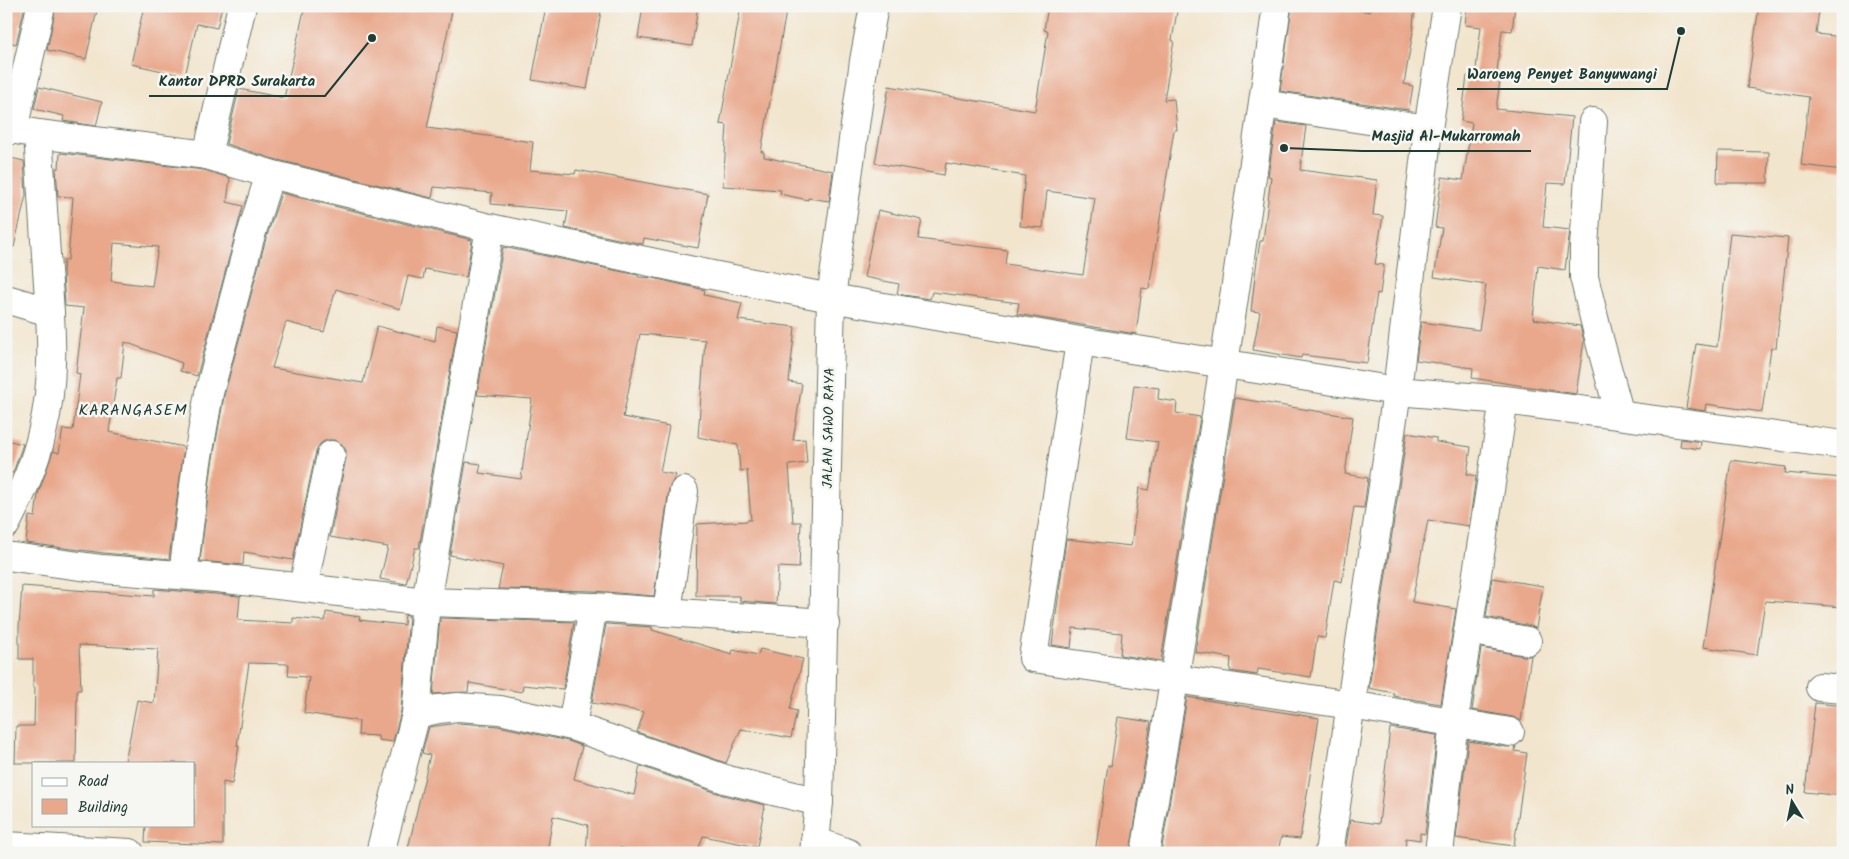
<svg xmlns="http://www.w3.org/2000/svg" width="1849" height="859" font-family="Kalam,sans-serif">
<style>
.building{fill:#e9a88c;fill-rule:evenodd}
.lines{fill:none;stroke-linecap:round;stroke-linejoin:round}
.minor-casing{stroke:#69786a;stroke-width:30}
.minor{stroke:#fff;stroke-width:28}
.labels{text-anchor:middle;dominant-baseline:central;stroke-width:5;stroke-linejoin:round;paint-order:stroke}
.street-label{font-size:14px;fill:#1f3d34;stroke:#f6f6f2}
.quarter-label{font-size:16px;letter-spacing:1px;fill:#1f3d34;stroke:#f6f6f2}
.leader{fill:none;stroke:#1f3d34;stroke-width:2}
.callout-dot{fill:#1f3d34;stroke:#f6f6f2;stroke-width:2}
.callout-label{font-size:15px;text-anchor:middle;font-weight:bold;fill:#1f3d34;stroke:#f6f6f2;stroke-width:5;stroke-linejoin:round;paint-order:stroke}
</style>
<rect width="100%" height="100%" fill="#f6f6f2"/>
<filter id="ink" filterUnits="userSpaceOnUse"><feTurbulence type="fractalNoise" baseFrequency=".02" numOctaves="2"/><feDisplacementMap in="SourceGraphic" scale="10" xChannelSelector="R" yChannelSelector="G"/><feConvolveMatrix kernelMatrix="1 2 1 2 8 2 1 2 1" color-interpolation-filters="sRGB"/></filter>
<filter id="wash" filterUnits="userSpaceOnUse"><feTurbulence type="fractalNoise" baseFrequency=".0096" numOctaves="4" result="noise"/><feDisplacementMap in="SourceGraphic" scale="20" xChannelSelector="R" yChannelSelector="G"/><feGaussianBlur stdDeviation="1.12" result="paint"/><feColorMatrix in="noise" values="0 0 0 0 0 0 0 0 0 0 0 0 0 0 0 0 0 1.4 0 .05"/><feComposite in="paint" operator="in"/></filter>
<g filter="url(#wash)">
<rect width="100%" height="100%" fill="#f2e5ce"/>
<g id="blocks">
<g class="building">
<polygon points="6,6 25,6 16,44 6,41"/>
<polygon points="56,6 98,6 86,59 47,50"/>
<polygon points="144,6 222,6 217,28 197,24 185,76 131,64"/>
<polygon points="305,6 453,6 427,128 533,142 530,170 575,174 576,170 708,194 698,248 644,238 643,244 565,228 568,211 491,204 492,193 434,187 432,198 274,159 226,144 239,89 284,98"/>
<polygon points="546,6 602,6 587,89 532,80"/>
<polygon points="643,6 698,6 692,46 638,38"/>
<polygon points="741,6 787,6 761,152 764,152 764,157 833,171 829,201 808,198 808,200 780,194 781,190 723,186 727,125 720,124"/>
<polygon points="1048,6 1178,6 1172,40 1174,41 1164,100 1174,99 1177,130 1174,130 1149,289 1142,288 1136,334 1017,314 1019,303 932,292 930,299 897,294 899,284 864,277 878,210 922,220 918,239 1007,250 1005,264 1083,275 1095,198 1047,191 1043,228 1020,226 1025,176 946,163 944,175 875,163 889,86 1035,111 1048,31 1044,30"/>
<polygon points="1292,6 1338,6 1370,12 1370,6 1415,6 1413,26 1414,26 1404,84 1413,86 1409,110 1280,91"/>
<polygon points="1467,6 1515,6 1512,31 1502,30 1496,80 1500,81 1496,109 1572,117 1565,184 1547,183 1543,227 1570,230 1565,270 1538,266 1533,319 1580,326 1584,341 1576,394 1472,378 1473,368 1416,360 1421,322 1479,330 1486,285 1434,277 1442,228 1435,227 1442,177 1463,180 1472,123 1461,121 1467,76 1475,77 1481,27 1465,25"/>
<polygon points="1759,6 1796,6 1819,10 1816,34 1843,37 1843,170 1801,165 1809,97 1747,88"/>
<polygon points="39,87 102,102 96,126 63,121 64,116 34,109"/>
<polygon points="1276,122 1306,126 1300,170 1377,180 1373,215 1383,216 1375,264 1384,265 1380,294 1377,293 1367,363 1302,355 1301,358 1253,350 1260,312 1251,311 1256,268 1260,241 1263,241 1271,177 1268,176"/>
<polygon points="1718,151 1769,152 1768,183 1717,183"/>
<path d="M 60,153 L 204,170 L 230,178 L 227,202 L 243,206 L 197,376 L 180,371 L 182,363 L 125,342 L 121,378 L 117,378 L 109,432 L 184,447 L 169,559 L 104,553 L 26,543 L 29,516 L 35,517 L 38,494 L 53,451 L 59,453 L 63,429 L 73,430 L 80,374 L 76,373 L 84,308 L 65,306 L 63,272 L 64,260 L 68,260 L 73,197 L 58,196 L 56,168 L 59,168 ZM 114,243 L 158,247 L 152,286 L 111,281 Z"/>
<polygon points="6,157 24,161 26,195 14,247 6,246"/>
<polygon points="281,193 472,240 466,277 425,269 423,279 408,276 400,309 336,289 324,332 286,322 272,368 363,383 377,326 435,341 437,326 457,330 419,548 415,548 406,584 380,579 388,547 330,537 346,458 346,450 342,444 334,440 326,440 320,444 316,452 293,560 244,552 243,565 200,561 212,464 224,396 265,242"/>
<polygon points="1730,233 1788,238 1776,348 1771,348 1762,412 1706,404 1705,411 1686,408 1696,344 1717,347"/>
<polygon points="503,247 638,275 638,277 653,278 705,290 704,295 742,303 738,320 795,327 789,382 802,384 793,440 805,439 807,463 789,465 793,522 801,522 799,568 778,567 776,604 740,601 740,596 696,596 697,524 747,521 747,520 751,520 747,470 740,471 738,445 698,437 705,340 640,334 623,417 669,426 660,472 676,475 669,489 654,596 594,591 498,589 503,566 450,555 466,462 481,464 479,473 521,479 532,399 477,395"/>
<polygon points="1134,385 1159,388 1158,399 1177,402 1176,413 1200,417 1161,661 1120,655 1122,633 1073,628 1071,648 1052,645 1066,539 1131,546 1139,488 1149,490 1158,442 1127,438"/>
<polygon points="1235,398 1353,417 1345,474 1368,478 1364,508 1354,507 1342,582 1334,580 1325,638 1317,637 1311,677 1258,669 1257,675 1230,671 1231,658 1195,652"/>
<polygon points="1407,433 1436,438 1436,442 1471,447 1467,474 1476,476 1469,526 1428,520 1412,602 1456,609 1441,704 1394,696 1394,693 1369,688"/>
<polygon points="1681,439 1701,442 1700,449 1680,446"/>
<polygon points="6,440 23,444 13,473 6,472"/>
<polygon points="1731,460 1786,467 1785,473 1843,478 1843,607 1765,601 1757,655 1703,647"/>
<polygon points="1492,578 1543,586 1536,628 1530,626 1486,617"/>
<polygon points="22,586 154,596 154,589 240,596 238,620 293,623 293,618 325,621 326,612 360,617 359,620 404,625 405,615 409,616 401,711 393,742 378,740 378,736 358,735 359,721 304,713 309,677 288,676 289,664 249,663 237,746 239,746 232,784 223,782 223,845 145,842 146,825 194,825 194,763 125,763 137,700 154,703 158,649 79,645 81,690 77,690 76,763 15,763 16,726 34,726 35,687 33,687 33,659 19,659 19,627"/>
<polygon points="440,618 574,622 563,689 523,685 522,692 469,683 468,692 433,694"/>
<polygon points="606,624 652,627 652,630 732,654 733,650 758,655 760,649 803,659 790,709 797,711 791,738 741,729 726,763 637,732 644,712 592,703"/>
<polygon points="1481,648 1524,656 1531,656 1521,721 1513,717 1472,710"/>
<polygon points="1187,697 1319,718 1300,839 1281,837 1278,853 1161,853"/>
<polygon points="1815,703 1843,706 1843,796 1805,792"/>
<polygon points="1118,717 1151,722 1130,853 1095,853 1108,765 1111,766"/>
<polygon points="458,723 498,726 568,741 582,746 574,779 634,795 640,766 723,795 765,805 757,847 703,836 697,853 641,853 620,847 620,853 586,853 588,825 553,816 547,853 407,853 430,755 422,753 429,727"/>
<polygon points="1390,728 1437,735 1425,834 1420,833 1420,840 1406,838 1405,853 1345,853 1350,820 1379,824"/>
<polygon points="1468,741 1507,747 1516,746 1515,751 1527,753 1514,846 1456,838"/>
</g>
</g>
</g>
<g filter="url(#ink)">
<use href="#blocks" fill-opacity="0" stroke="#69786a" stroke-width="1"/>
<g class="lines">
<g class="minor-casing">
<g id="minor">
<polyline points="1263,104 1428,129"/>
<polyline points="1593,122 1584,246 1584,277 1600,342 1620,415"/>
<polyline points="6,128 38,134 207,155 270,174 490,228 712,275 831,298 1080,341 1397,391 1504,400 1843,445"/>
<polyline points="13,130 41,6"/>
<polyline points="207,155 242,6"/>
<polyline points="6,299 50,312"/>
<polyline points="1080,341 1033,658 1351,705 1510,732"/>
<path d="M 6,524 C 21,495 35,465 42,433 C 56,380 51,324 47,270 C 44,225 41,179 38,134"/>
<polyline points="6,556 102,569 217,578 426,602 593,607 825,623"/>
<polyline points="183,575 197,462 209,393 250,238 270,174"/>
<polyline points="303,587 331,455"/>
<polyline points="667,612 684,491"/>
<polyline points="1469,630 1527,641"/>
<polyline points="1820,687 1843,689"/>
<polyline points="416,714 438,709 458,707 500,710 572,726 728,780 819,802"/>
<polyline points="572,726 593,607"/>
<polyline points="815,841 848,853"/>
<polyline points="6,846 130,853"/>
<polyline points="380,853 416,714 426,602 490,228"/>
<polyline points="814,853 819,802 831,298 864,61 874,6"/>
<path d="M 1145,853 C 1194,571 1236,289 1277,6"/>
<polyline points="1329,853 1397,391 1428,129 1447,6"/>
<polyline points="1439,853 1454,721 1504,400"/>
</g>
</g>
<use href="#minor" class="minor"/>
</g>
</g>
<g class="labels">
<g class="street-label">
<text transform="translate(829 428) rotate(-89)">JALAN SAWO RAYA</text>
</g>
<g class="quarter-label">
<text x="133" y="410">KARANGASEM</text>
</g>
</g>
<path class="leader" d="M1681 31L1667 89H1457M372 38L325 96H149M1284 148L1362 151H1531"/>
<g class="callout-dot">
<circle cx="1681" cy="31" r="5"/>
<circle cx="372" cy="38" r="5"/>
<circle cx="1284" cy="148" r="5"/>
</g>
<g class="callout-label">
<text x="1562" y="79">Waroeng Penyet Banyuwangi</text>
<text x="237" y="86">Kantor DPRD Surakarta</text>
<text x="1446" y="141">Masjid Al-Mukarromah</text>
</g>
<rect width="1849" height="859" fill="none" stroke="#f6f6f2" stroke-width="25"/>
<rect x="32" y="762" width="162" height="65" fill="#f6f6f2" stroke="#a0aca6"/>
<rect x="42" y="778" width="25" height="8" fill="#ffffff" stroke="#a0aca6"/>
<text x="78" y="786" font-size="15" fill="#1f3d34">Road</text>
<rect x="42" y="799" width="25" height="15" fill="#e9a88c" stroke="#a0aca6"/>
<text x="78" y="812" font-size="15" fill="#1f3d34">Building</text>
<g transform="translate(1792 802) rotate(350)" stroke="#f6f6f2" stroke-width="4" paint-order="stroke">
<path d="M0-4L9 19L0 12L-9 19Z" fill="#1f3d34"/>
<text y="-8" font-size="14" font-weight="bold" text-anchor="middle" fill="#1f3d34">N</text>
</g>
</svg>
